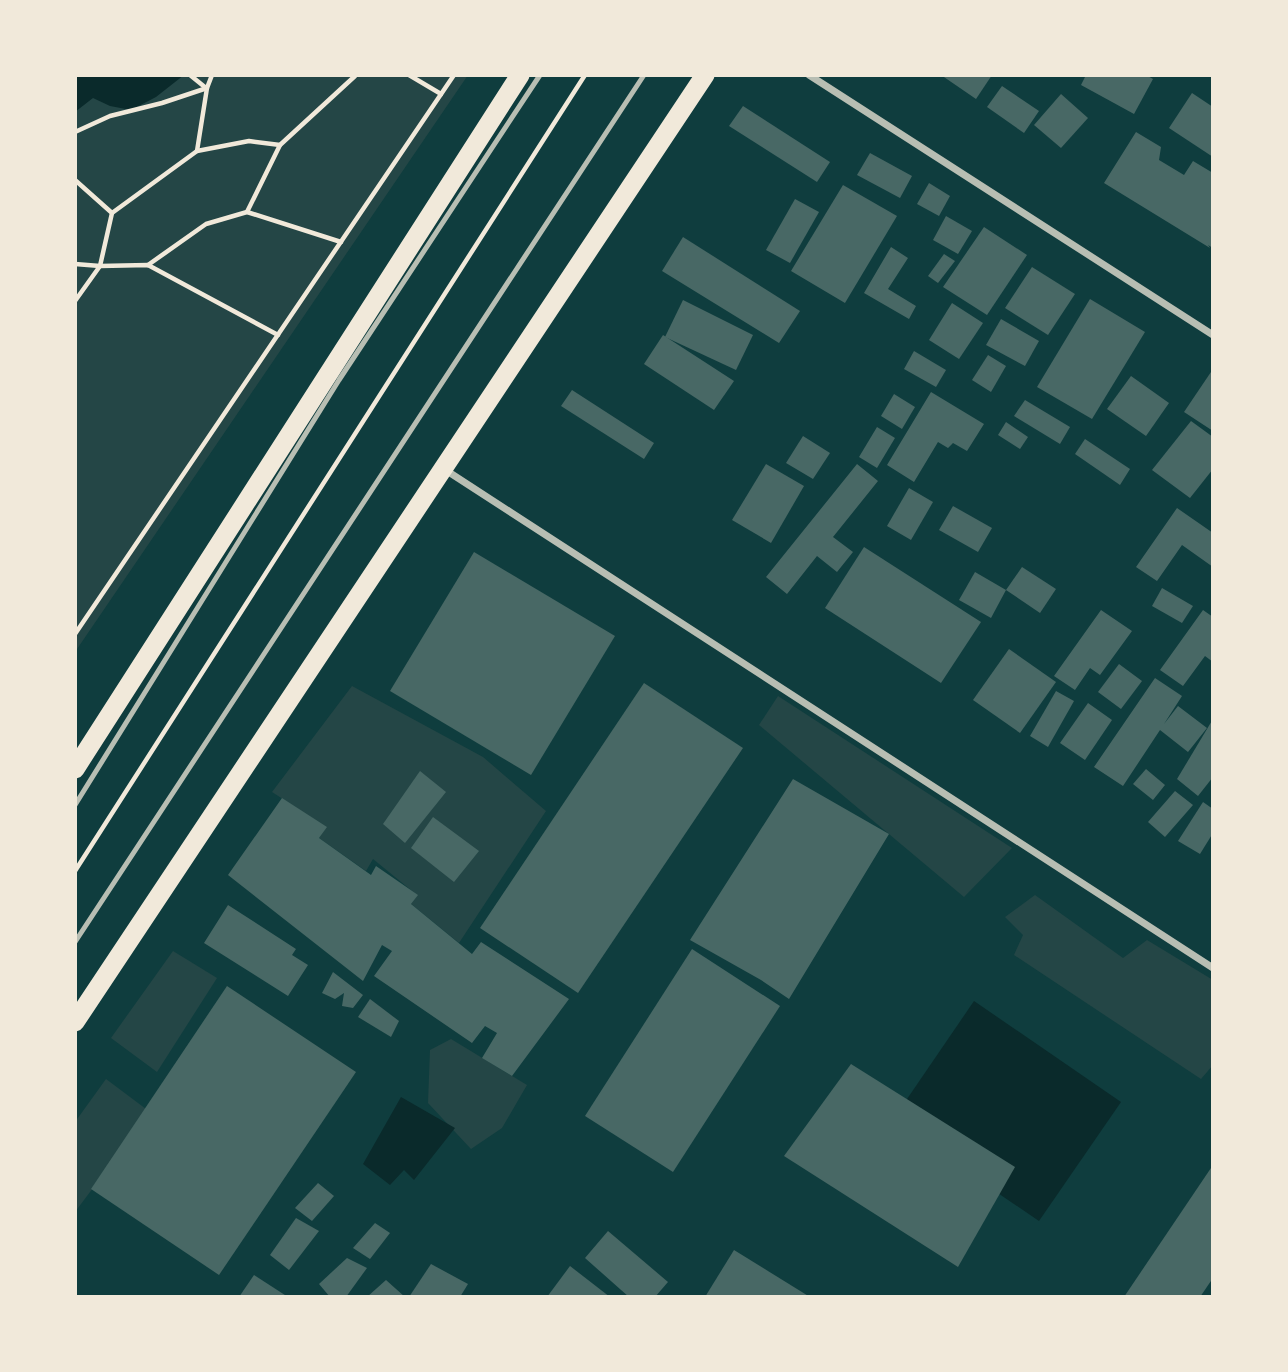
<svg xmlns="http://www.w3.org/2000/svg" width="1288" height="1372" font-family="'Source Sans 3',sans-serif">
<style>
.green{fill:#244646}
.water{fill:#0a2a2b}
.building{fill:#486865}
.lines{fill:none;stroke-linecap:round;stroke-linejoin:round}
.path{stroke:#f1e9da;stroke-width:4.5}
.service{stroke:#b8beb3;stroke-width:5}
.minor{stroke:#b8beb3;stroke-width:7}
.trunk{stroke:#f1e9da;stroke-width:19}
</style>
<rect width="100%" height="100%" fill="#0f3d3e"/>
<g class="green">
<polygon points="75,75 468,75 75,652"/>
<polygon points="352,686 483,757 546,811 459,943 411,904 417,895 373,859 366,871 319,838 326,827 272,792"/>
<polygon points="778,696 1012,848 964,897 759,725"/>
<polygon points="1035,895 1123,958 1147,940 1213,980 1213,1065 1201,1079 1014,955 1023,935 1005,917"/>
<polygon points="173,951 217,978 157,1072 111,1038"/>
<polygon points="451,1039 527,1085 502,1128 471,1149 428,1103 430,1050"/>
<polygon points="106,1079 150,1112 75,1212 75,1122"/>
</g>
<g class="water">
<polygon points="75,75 184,75 156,97 131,110 110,106 93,98 75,112"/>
<polygon points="974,1001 1121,1102 1039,1221 892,1121"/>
<polygon points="401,1097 455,1128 414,1180 404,1170 390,1185 363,1164"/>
</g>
<g class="building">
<polygon points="941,75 992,75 976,99"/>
<polygon points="1086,75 1146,75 1153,79 1134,114 1081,85"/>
<polygon points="1002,86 1039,111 1024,133 987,107"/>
<polygon points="1192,93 1213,107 1213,157 1169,128"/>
<polygon points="1061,94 1088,118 1061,148 1034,125"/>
<polygon points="743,106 830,162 817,182 729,126"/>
<polygon points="1136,132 1161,147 1159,160 1184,175 1193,161 1213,173 1213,248 1208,245 1210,248 1104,183"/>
<polygon points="870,153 912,176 900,198 857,175"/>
<polygon points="929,183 950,196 939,216 917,204"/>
<polygon points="843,185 897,216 845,303 791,271"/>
<polygon points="795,199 819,212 790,263 766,250"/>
<polygon points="946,216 972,231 958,254 933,240"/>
<polygon points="984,227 1027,255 987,315 943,287"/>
<polygon points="683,237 800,311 779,343 662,271"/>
<polygon points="891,247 908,258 888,289 916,306 909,319 864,293"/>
<polygon points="944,254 955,261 938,283 928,276"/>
<polygon points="1032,267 1075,294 1048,335 1005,308"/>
<polygon points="1090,299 1145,332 1092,419 1037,387"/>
<polygon points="683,300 753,335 736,370 665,337"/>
<polygon points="952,303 983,323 959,359 929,340"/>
<polygon points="1001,319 1039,341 1025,366 986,345"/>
<polygon points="663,335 734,381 714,410 644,364"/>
<polygon points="914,351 946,370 936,387 904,369"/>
<polygon points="988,355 1006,366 991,392 972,380"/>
<polygon points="1213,369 1213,431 1184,412"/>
<polygon points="1131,376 1169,403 1146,436 1107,409"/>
<polygon points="572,390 654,443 644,459 561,406"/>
<polygon points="931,392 984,424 967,451 953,443 948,448 938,442 914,482 887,465"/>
<polygon points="894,394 915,407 902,429 881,416"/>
<polygon points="1025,400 1070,427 1060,444 1014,416"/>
<polygon points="1191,421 1213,437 1213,469 1190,498 1152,470"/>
<polygon points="1006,422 1028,437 1020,449 998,435"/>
<polygon points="877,427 895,438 877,468 859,457"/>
<polygon points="803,436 830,453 813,479 786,463"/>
<polygon points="1085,439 1130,469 1120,485 1075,454"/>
<polygon points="766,464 804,486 771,543 732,520"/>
<polygon points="857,464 878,481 833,537 853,552 837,572 817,556 787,594 766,577"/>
<polygon points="909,488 933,502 911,540 887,526"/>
<polygon points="953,506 992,528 978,552 939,530"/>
<polygon points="1177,508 1213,533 1213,567 1182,545 1157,581 1136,567"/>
<polygon points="864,547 981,622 941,683 825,608"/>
<polygon points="474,552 615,636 531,775 390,691"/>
<polygon points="1022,567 1056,589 1040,613 1006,590"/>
<polygon points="975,572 1006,590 991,618 959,600"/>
<polygon points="1162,588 1193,606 1182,623 1152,606"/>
<polygon points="1101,610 1132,631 1100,675 1090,668 1075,690 1054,676"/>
<polygon points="1203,610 1213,617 1213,662 1205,656 1183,686 1160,670"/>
<polygon points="1009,649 1056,682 1020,733 973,700"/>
<polygon points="1119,664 1142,681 1121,709 1098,692"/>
<polygon points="1155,678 1182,696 1164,724 1178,706 1207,728 1188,752 1160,730 1123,786 1094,767"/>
<polygon points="644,683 743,748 578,993 480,928"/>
<polygon points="1056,691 1074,701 1048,747 1030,736"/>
<polygon points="1088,703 1112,720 1085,760 1060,743"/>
<polygon points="1213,719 1213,777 1198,796 1177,779"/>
<polygon points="1146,769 1165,785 1153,800 1133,784"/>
<polygon points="420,771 446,792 405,843 383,824"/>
<polygon points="793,779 889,834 789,999 761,980 690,940"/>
<polygon points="1175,791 1193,805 1165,837 1148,822"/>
<polygon points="282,798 327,827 319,838 371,875 376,866 418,895 411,904 472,954 481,942 569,999 512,1076 482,1058 497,1033 485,1026 472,1043 374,976 392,951 382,945 363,981 228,875"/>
<polygon points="1203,802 1213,809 1213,833 1200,854 1178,841"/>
<polygon points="433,817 479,851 454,882 411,848"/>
<polygon points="228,905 296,949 292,955 308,965 288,996 204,943"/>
<polygon points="692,949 780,1006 673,1172 585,1116"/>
<polygon points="333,972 363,995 353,1008 342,1006 344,993 335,999 322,993"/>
<polygon points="227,986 356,1072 219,1275 91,1189"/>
<polygon points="370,999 399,1021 391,1037 358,1017"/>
<polygon points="851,1064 1015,1167 958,1267 784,1156"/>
<polygon points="1213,1165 1213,1278 1200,1297 1124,1297"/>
<polygon points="318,1183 334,1196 312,1221 295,1208"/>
<polygon points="296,1218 319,1231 289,1270 270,1255"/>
<polygon points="375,1223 390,1233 370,1259 353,1248"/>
<polygon points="608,1231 668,1282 655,1297 629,1297 585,1258"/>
<polygon points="734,1250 810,1297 705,1297"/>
<polygon points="347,1258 367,1268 346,1297 330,1297 319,1284"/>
<polygon points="431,1264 468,1284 460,1297 409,1297"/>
<polygon points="570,1266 610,1297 547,1297"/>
<polygon points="254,1275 288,1297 239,1297"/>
<polygon points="386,1280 405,1297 367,1297"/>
</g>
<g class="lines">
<g class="path">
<polyline points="190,75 206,88"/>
<polyline points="409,75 441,94"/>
<polyline points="75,132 110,116 162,103 207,88"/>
<polyline points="197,151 207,88 212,75"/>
<polyline points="75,180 112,213 100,266 75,301"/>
<polyline points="247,212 280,145 355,76"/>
<polyline points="112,213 197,151 249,141 280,145"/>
<polyline points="75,264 100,266 148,265 278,335"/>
<polyline points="148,265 206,224 247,212 341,242"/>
<polyline points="75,634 454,75"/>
<polyline points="75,871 585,75"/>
</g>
<g class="service">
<polyline points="75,805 339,380 540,75"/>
<polyline points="75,942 644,75"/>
</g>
<g class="minor">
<polyline points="809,75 1213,335"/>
<polyline points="444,469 1213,968"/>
</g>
<g class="trunk">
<polyline points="75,769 520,75"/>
<polyline points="75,1022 705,75"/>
</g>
</g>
<rect width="1288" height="1372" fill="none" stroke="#f1e9da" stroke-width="154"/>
</svg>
